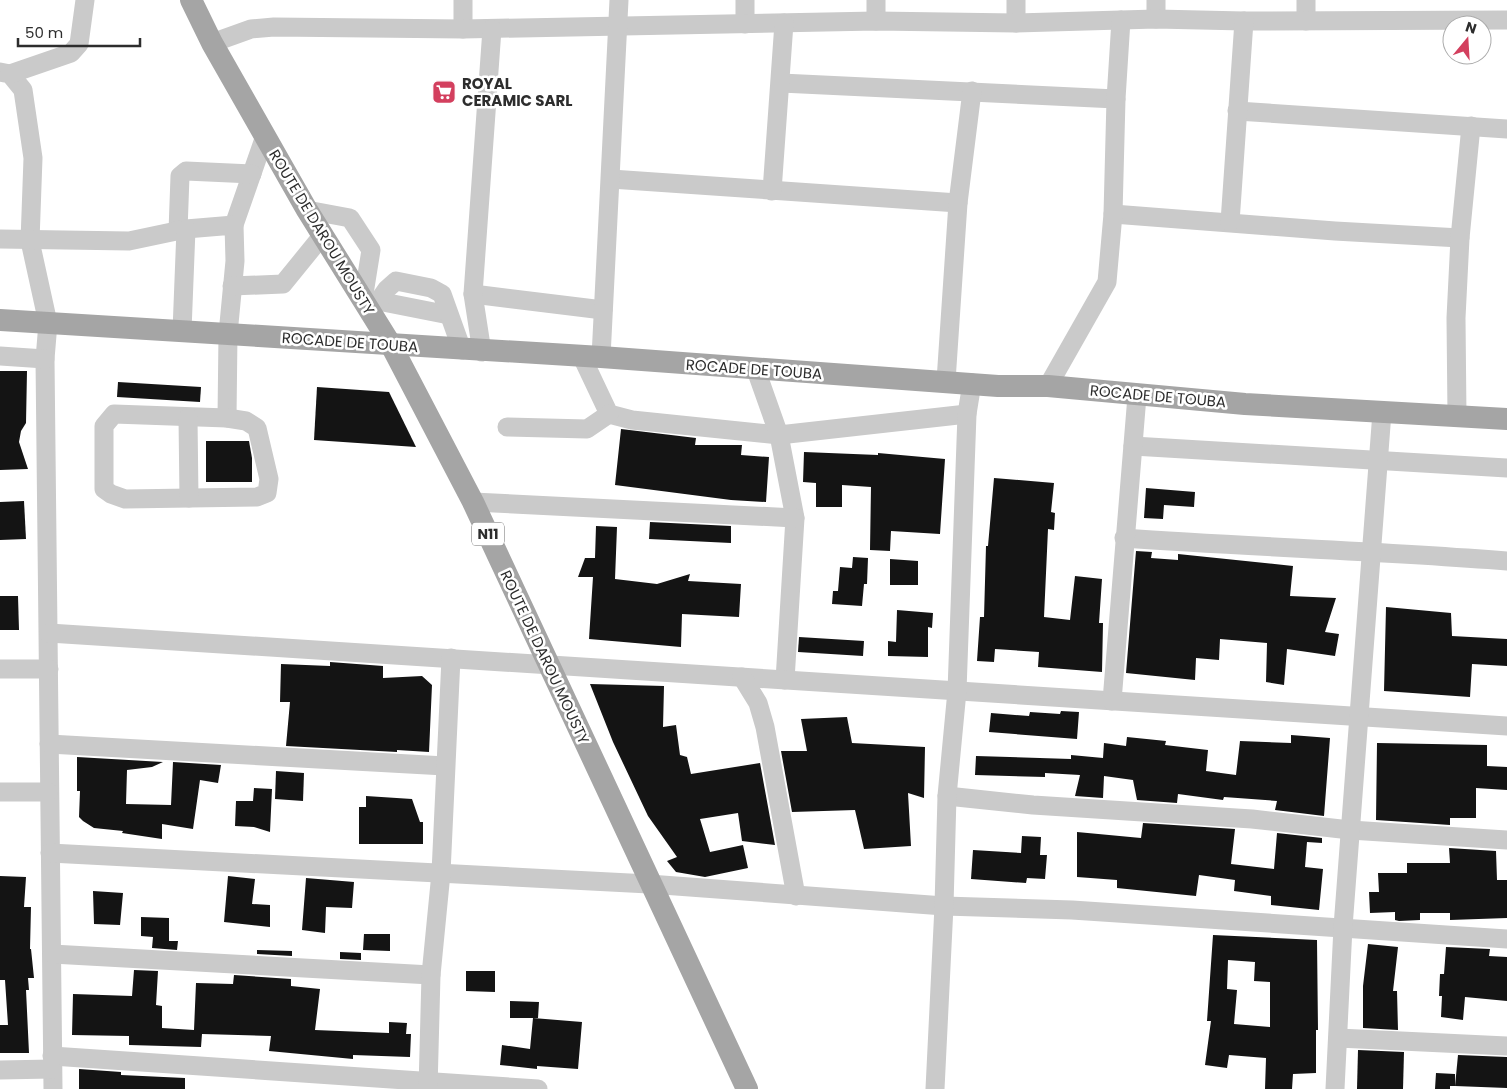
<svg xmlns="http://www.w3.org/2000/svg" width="1507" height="1089" font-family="Poppins,sans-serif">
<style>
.building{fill:#141414;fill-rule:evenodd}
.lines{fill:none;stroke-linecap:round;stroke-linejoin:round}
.minor{stroke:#cacaca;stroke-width:19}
.major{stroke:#a5a5a5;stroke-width:22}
.labels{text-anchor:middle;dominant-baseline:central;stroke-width:5;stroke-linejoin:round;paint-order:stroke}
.shield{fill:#fff;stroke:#6c6c6c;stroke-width:1}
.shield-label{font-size:14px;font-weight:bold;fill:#2d2d2d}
.poi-label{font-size:15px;font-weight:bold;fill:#2d2d2d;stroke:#fff;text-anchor:start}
.street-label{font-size:15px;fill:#2d2d2d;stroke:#fff}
</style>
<rect width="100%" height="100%" fill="#fff"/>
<g class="building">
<polygon points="0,371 27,371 26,423 21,431 19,442 28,469 0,470"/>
<polygon points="118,382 201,387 200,402 117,397"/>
<polygon points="317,387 389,392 416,447 314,440"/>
<polygon points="621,429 696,438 695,445 742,445 741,455 769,457 766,502 731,500 615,485"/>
<polygon points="206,441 249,441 252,458 252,482 206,482"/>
<polygon points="804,452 878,455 878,453 945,459 940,534 891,531 890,551 870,550 871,487 842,485 842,507 816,507 816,483 803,482"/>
<polygon points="994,478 1054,483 1051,512 1055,513 1054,530 1048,529 1044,617 1070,620 1075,576 1102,579 1099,623 1103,623 1102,672 1038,667 1039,652 995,649 994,662 977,661 980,617 984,617 986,546 988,546"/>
<polygon points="1146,488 1195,492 1194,507 1164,505 1163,519 1144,518"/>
<polygon points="24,501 26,539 0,540 0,502"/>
<polygon points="650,522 731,526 731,543 649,539"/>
<polygon points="596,526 617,527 615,579 657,584 690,574 688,581 741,584 739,617 682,614 681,647 589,639 593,577 578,577 585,558 595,558"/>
<polygon points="1136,551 1152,552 1151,558 1178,560 1178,554 1293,566 1290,596 1336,598 1325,632 1339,634 1335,656 1287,649 1284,685 1266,682 1267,643 1220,639 1219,660 1196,658 1195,680 1126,673"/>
<polygon points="853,557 868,558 867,584 864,584 862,606 832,604 833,591 838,591 840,567 852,568"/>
<polygon points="890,559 918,561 918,585 890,585"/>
<polygon points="0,596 18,596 19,630 0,630"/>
<polygon points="1386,607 1451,613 1452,636 1507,639 1507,666 1472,664 1470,697 1384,691"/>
<polygon points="897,610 933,613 932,628 928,627 928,657 888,656 888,641 896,642"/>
<polygon points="799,637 864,641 863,656 798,652"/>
<polygon points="330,662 383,666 383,678 422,676 432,685 429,752 397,750 397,752 286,746 290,702 280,702 281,664 330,666"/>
<polygon points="590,684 664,686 663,727 676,725 680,755 687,757 691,774 760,763 775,845 742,841 738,813 700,819 710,852 743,845 748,868 705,877 676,872 667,861 677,857 648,816 613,742"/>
<polygon points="1061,711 1079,712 1077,739 989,732 991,713 1029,716 1030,712 1060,714"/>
<polygon points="847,717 852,743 925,747 924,798 908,793 911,846 864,849 855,810 792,812 781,751 807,751 801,719"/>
<polygon points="1291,735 1330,738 1324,816 1275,810 1277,801 1224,797 1223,800 1178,794 1177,803 1137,800 1133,780 1104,776 1103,798 1075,796 1080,775 1045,773 1045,777 975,775 976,756 1071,759 1071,755 1103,758 1104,743 1126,746 1127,737 1166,741 1165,745 1208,750 1206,771 1236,775 1240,741 1291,743"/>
<polygon points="1377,743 1487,745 1487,766 1507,767 1507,790 1476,788 1476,818 1450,818 1450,825 1376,820"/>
<polygon points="77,757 163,762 152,767 127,770 126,804 171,805 173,762 221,765 218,783 200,780 193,829 162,824 162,839 122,833 123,831 94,828 83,821 79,817 80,791 77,791"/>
<polygon points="276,771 304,773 303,801 275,799"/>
<polygon points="254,788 272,789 270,832 254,827 235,826 236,801 253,801"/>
<polygon points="366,796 412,799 420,822 423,822 423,844 359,844 359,807 366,807"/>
<polygon points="1143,823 1235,829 1231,864 1274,869 1277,833 1322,838 1322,843 1307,842 1305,867 1323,869 1319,910 1271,905 1271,896 1234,891 1235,880 1199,875 1196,896 1117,888 1117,880 1077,877 1077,832 1141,838"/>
<polygon points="1022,836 1041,837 1040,855 1047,855 1045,879 1027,878 1026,883 971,879 973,850 1021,853"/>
<polygon points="1449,848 1496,851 1497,880 1507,880 1507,918 1450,920 1450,913 1420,913 1420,920 1399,921 1395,920 1395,912 1370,913 1369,892 1379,892 1378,873 1407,873 1407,863 1450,863"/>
<polygon points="0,876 26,877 24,907 31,907 30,949 31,949 34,978 28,978 29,990 26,990 29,1053 0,1053 0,1025 8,1025 5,980 0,980"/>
<polygon points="228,876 255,879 252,904 270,905 270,927 224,922"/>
<polygon points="306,878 354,882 352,908 326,907 325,933 302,930"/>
<polygon points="93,891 123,893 120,925 94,924"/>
<polygon points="141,917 169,918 169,941 178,941 177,950 152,948 153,937 141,936"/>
<polygon points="364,934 390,934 390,951 363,950"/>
<path d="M 1213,935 L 1317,940 L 1318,1030 L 1316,1030 L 1316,1073 L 1293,1074 L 1292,1089 L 1265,1089 L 1266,1058 L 1229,1055 L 1227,1068 L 1205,1065 L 1211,1021 L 1207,1021 ZM 1228,960 L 1255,962 L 1254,981 L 1270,982 L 1270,1027 L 1234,1024 L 1237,990 L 1227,989 Z"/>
<polygon points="1368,944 1398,947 1393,991 1397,991 1398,1030 1363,1028 1363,986"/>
<polygon points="1446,947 1490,949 1489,956 1507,957 1507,1001 1465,997 1463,1020 1441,1017 1442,996 1439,996 1440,974 1444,974"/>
<polygon points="257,950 292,951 292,956 257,954"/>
<polygon points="340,952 361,953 361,960 340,959"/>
<polygon points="134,970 158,971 156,1005 162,1006 162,1028 194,1030 196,983 233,984 234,975 291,979 291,986 320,989 315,1030 389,1033 389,1022 407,1023 406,1034 411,1034 410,1057 353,1055 353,1059 269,1051 271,1036 202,1034 201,1047 129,1045 129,1036 72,1035 73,994 132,996"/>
<polygon points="466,971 495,971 495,992 466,991"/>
<polygon points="510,1001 539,1002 538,1018 510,1018"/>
<polygon points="533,1018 582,1022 578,1069 537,1066 537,1069 500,1065 502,1045 530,1049"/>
<polygon points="1358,1050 1404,1052 1403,1089 1357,1089"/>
<polygon points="1458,1055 1507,1057 1507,1088 1455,1086"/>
<polygon points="79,1069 121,1072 121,1075 185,1078 185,1089 79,1089"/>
<polygon points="1436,1073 1455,1074 1455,1086 1450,1086 1450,1089 1435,1089"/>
</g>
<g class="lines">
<g class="minor">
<polyline points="1306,0 1306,21"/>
<polyline points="1156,19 1156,0"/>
<polyline points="876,21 876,0"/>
<polyline points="1016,23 1016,0"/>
<polyline points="745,24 745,0"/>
<polyline points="463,29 463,0"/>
<polyline points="212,43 251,29 274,27 463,29 876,21 1016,23 1156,19 1244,21 1507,20"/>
<polyline points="0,72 10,74 23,90 33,158 30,241 48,323 45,359 53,1089"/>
<polyline points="10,74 71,53 79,44 85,0"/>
<polyline points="781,83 1116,99"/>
<polyline points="1237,111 1507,129"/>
<polyline points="611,179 958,203"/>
<polyline points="772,191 784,23"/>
<polyline points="307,210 350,218 371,250 363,300"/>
<polyline points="1113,214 1335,231 1460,238"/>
<polyline points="1230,222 1244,21"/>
<polyline points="234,225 265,136"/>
<polyline points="178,231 180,176 186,171 252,174"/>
<polyline points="0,239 129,241 186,229 234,225 235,261 228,334 227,418"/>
<polyline points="232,286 283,284 322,236"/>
<polyline points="473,294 603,310"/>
<polyline points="378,301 449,315"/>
<polyline points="371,312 387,289 396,281 431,288 442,294 462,350"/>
<polyline points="182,331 186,229"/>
<polyline points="482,352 473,294 492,29"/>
<polyline points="0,356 45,359"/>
<polyline points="582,357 609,414 632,420 779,435 967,414"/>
<polyline points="601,357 619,0"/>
<polyline points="756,370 779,435 795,518 785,680"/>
<polyline points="946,381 958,203 972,91"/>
<polyline points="1048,386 1107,282 1113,214 1116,99 1121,20"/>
<polygon points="114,414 227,418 246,421 257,428 269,479 267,493 257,497 125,499 111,494 104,489 104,426"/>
<polyline points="1457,416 1456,318 1460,238 1471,126"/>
<polyline points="188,418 189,498"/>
<polyline points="507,427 587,429 609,414"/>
<polyline points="1133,446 1507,468"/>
<polyline points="473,502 795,518"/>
<path d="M 1124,538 C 1251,547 1379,551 1507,561"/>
<polyline points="49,633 1507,726"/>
<polyline points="0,669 49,669"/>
<polyline points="742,677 758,703 765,727 796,896"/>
<polyline points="1112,701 1137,396"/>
<polyline points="49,744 445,766"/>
<polyline points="0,792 48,792"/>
<polyline points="947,796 1033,805 1252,819 1350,830 1507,840"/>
<polyline points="50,853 649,884 944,906 1072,910 1507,939"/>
<polyline points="52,954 431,975"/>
<polyline points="1338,1038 1507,1046"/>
<polyline points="52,1056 538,1089"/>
<polyline points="0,1070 52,1069"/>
<polyline points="428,1089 431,975 441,873 451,658"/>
<polyline points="935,1089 944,906 947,796 957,691 967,414 972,383"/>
<polyline points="1335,1089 1343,927 1382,412"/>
</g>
<g class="major">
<polyline points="191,0 212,43 307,210 391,345 473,502 747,1089"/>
<polyline points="0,320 601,357 998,386 1048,386 1245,404 1507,419"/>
</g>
</g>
<defs>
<g id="supermarket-square" transform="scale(1.25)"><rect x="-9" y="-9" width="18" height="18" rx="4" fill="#d33f5e" stroke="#fff"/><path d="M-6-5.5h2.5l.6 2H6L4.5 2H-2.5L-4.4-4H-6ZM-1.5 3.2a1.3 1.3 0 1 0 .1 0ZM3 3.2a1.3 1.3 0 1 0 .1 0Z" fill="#fff"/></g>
</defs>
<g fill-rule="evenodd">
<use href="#supermarket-square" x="444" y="92"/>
</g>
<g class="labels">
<rect class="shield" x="472" y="522.5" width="32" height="23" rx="4"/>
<g class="shield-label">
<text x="488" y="534">N11</text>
</g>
<g class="poi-label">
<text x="462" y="83">ROYAL<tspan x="462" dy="17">CERAMIC SARL</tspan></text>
</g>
<g class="street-label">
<text transform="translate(322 232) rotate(59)">ROUTE DE DAROU MOUSTY</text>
<text transform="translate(350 342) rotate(4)">ROCADE DE TOUBA</text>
<text transform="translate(754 369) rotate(4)">ROCADE DE TOUBA</text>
<text transform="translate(1158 396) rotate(5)">ROCADE DE TOUBA</text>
<text transform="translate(545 657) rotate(65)">ROUTE DE DAROU MOUSTY</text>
</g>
</g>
<g transform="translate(1467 40) rotate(18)"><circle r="24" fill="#ffffff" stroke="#ababab"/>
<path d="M0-4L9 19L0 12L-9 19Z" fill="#d33f5e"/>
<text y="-8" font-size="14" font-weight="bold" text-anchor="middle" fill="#2d2d2d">N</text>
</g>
<path d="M18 38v8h122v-8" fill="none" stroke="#2d2d2d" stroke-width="2.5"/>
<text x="25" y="38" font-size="15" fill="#2d2d2d" stroke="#ffffff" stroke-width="4" paint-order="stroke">50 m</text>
</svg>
